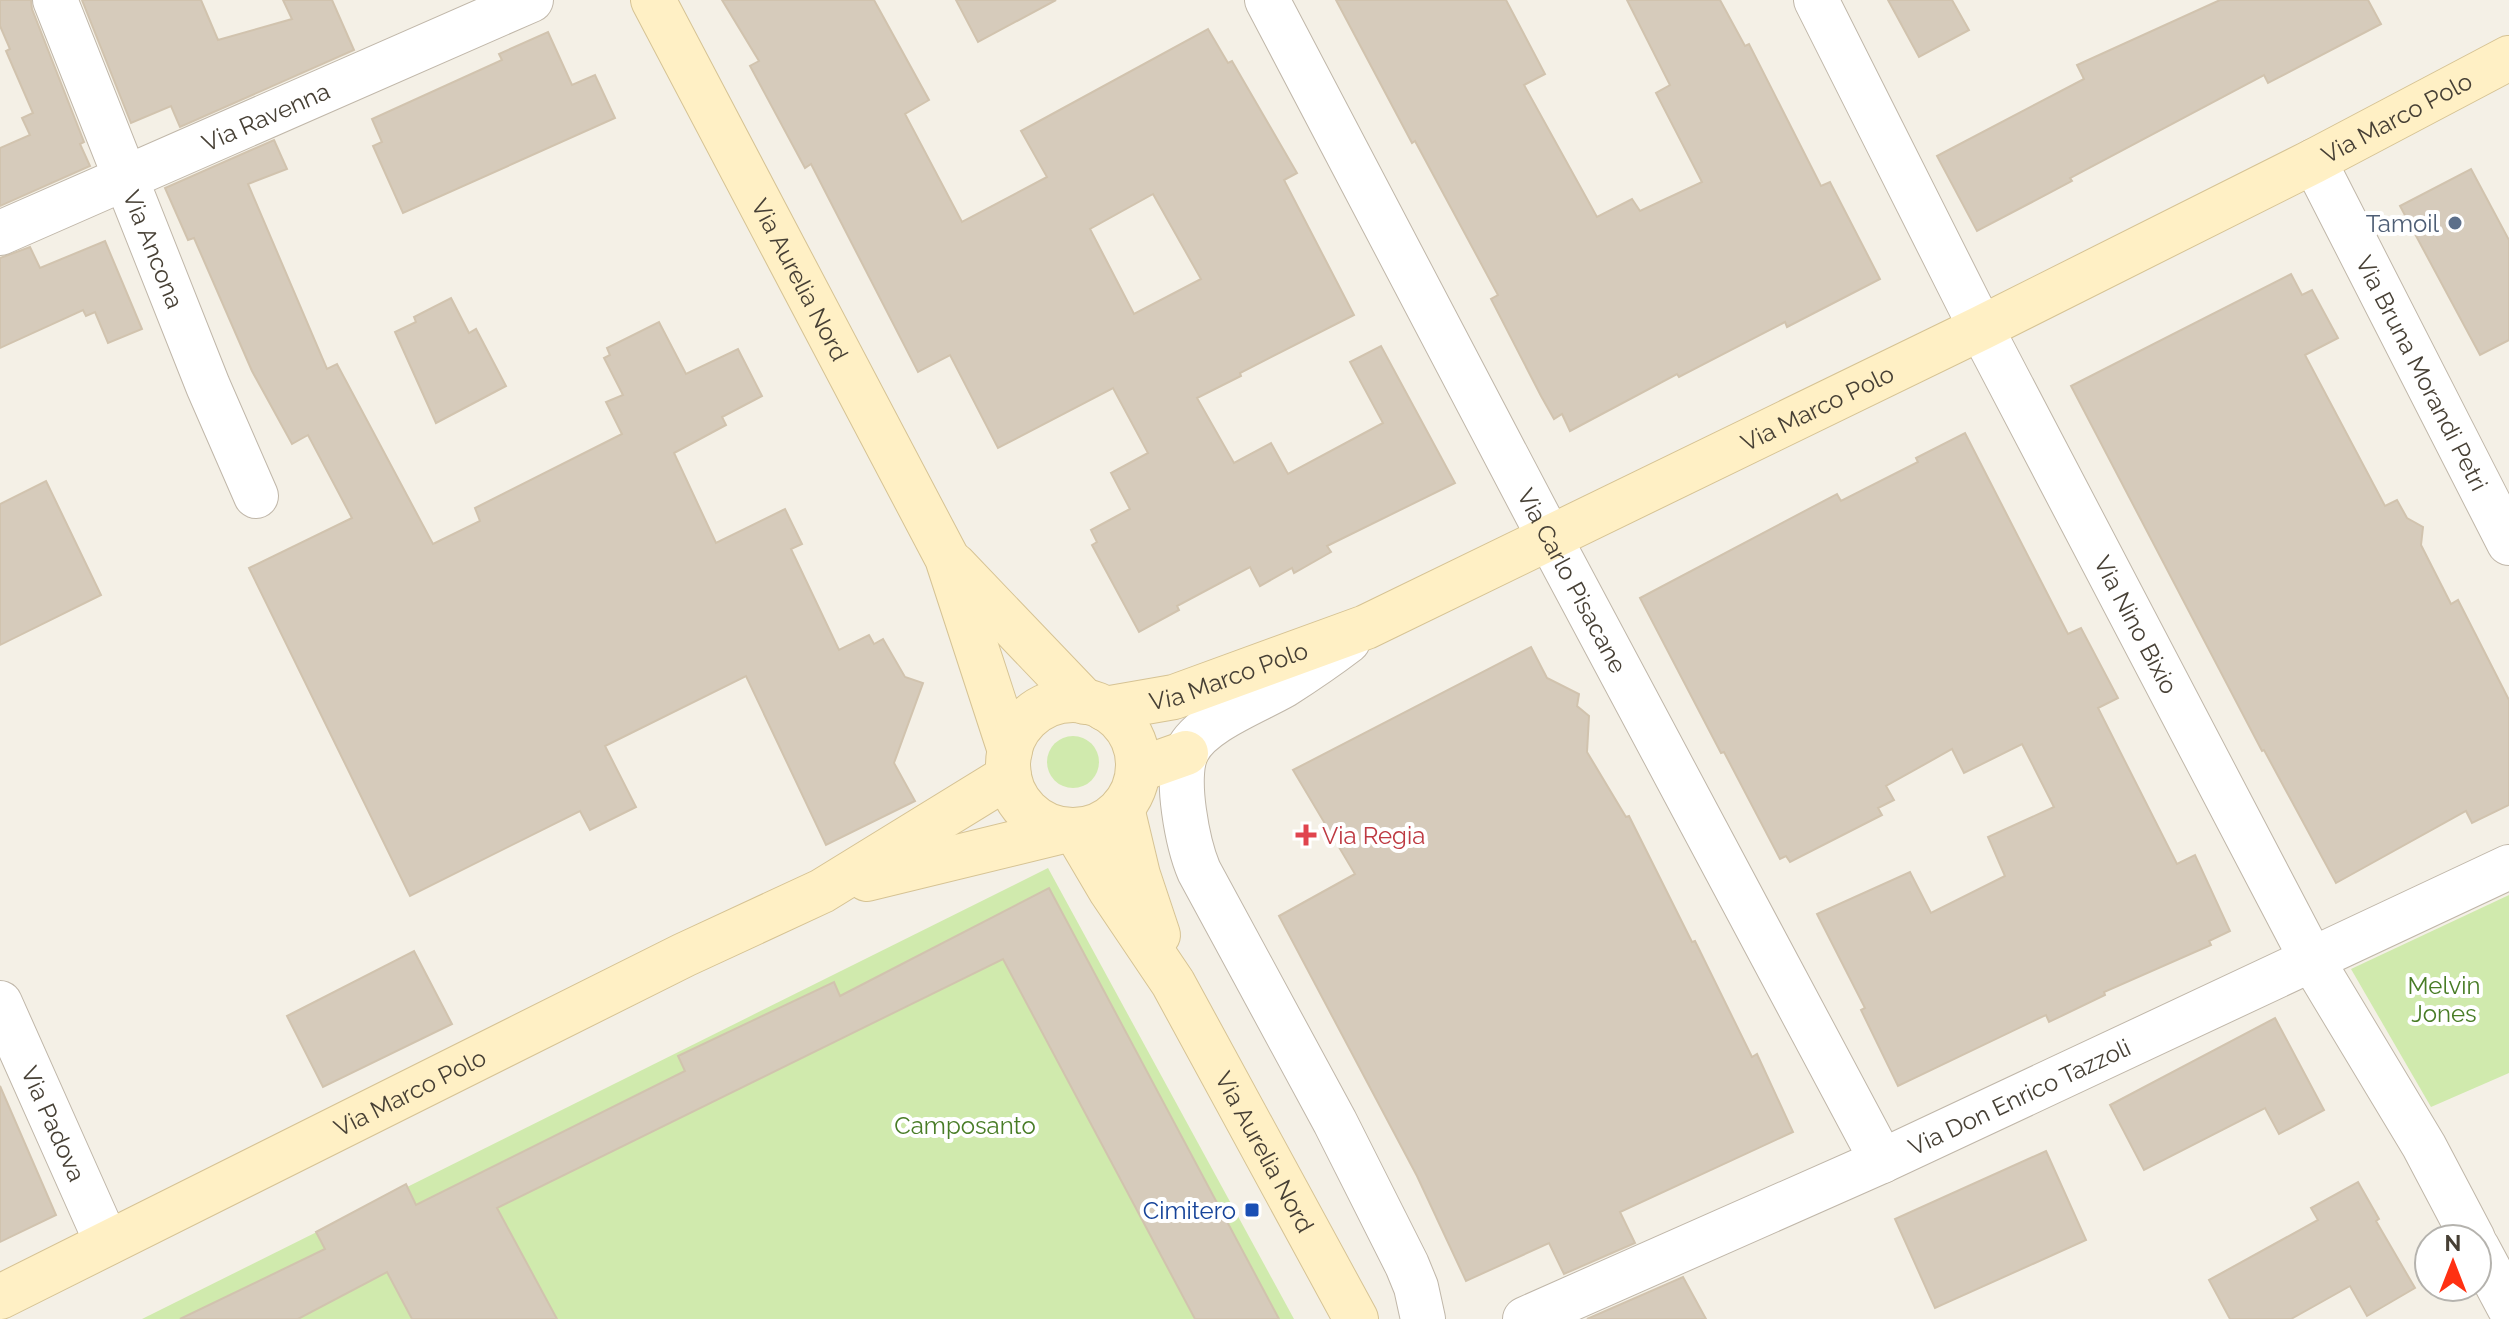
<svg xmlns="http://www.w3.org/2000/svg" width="2509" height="1319" font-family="Raleway,sans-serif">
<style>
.green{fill:#d0eaad}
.building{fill:#d6cbbb;stroke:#d1c3ae;stroke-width:2;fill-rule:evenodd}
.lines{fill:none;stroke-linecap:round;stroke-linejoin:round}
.street-casing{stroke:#c0b7a9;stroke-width:46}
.secondary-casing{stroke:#d6c394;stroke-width:46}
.street{stroke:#fff;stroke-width:44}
.secondary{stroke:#fff0c5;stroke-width:44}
.service-dot{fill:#5c6f8a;stroke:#fff;stroke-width:3}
.health-dot{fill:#e0444e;stroke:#fff;stroke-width:3}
.transit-dot{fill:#1a4fb4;stroke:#fff;stroke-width:3}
.labels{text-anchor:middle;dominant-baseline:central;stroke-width:8;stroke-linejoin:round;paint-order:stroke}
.street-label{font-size:24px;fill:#474035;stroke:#fff}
.service-label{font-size:24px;fill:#4e5e75;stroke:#fff;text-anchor:end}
.health-label{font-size:24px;fill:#be3a42;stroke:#fff;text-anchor:start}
.park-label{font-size:24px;fill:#487c26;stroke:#fff}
.transit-label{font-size:24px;fill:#164399;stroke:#fff;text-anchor:end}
</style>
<rect width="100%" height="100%" fill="#f4f0e6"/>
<g class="green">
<circle cx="1073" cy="762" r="26"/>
<polygon points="1048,868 1294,1319 142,1319"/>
<polygon points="2509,895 2509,1073 2431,1107 2351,969"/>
</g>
<g class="building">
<polygon points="0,0 31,0 32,9 84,142 80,144 90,166 0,206 0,148 30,135 22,118 33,113 6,51 10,49 0,26"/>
<polygon points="82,0 201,0 218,40 292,19 283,0 332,0 354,50 180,127 171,106 131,123"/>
<path d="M 722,0 L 874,0 L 929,100 L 905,114 L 962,222 L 1047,177 L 1021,131 L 1208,29 L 1228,63 L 1232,61 L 1297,173 L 1284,180 L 1354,315 L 1240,373 L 1241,376 L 1197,398 L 1234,463 L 1271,443 L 1288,474 L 1383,423 L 1350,362 L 1381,346 L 1455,483 L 1327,546 L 1331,552 L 1294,573 L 1292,568 L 1260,586 L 1250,567 L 1177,606 L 1179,610 L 1139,632 L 1092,545 L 1097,542 L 1091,530 L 1130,509 L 1111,473 L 1148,453 L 1113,388 L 998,448 L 950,355 L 918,372 L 811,164 L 805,168 L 750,66 L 759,61 ZM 1153,194 L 1201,279 L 1134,314 L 1090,229 Z"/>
<polygon points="956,0 1056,0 978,42"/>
<polygon points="1336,0 1506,0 1545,74 1524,85 1597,217 1632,199 1640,211 1702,182 1656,93 1670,85 1627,0 1720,0 1745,46 1749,44 1821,186 1830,182 1880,279 1787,327 1785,322 1679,377 1677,374 1570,431 1562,414 1554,419 1541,396 1491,299 1498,295 1415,141 1412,143"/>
<polygon points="1888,0 1952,0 1969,30 1919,57"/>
<polygon points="2220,0 2368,0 2381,24 2268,83 2264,75 2070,178 2072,181 1977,231 1937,156 2084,79 2077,65"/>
<polygon points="548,32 572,85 595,75 615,118 403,213 373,146 382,142 372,119 502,60 499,54"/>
<polygon points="274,140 287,169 248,184 327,369 337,364 433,544 480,521 475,508 622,434 606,402 623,395 604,358 610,355 607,348 659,322 686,374 738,349 762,396 722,417 726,425 674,453 716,543 785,509 802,544 791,549 839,650 869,635 874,644 883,639 905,677 923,683 894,763 915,801 826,845 746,676 605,746 636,807 590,830 580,811 410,896 249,568 352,518 308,435 292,444 252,371 194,238 188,240 165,188"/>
<polygon points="2471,169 2509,240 2509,340 2480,355 2400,206"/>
<polygon points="105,241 142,329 108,343 95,312 86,316 83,310 0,348 0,258 30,247 40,268"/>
<polygon points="2291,274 2302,295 2312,290 2338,338 2305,355 2385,506 2397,500 2407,518 2423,527 2421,545 2451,604 2458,600 2509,700 2509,805 2472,823 2466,811 2336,883 2264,750 2262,751 2071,386"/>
<polygon points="451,298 469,333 476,329 506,386 436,423 395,332 416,322 414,317"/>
<polygon points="1965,433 2068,634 2081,628 2118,698 2098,708 2177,864 2195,855 2230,931 2209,941 2211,945 2104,992 2105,995 2049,1022 2046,1015 1898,1086 1861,1010 1865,1008 1817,914 1910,872 1931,913 2005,876 1988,837 2054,807 2022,744 1964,773 1952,749 1886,786 1894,800 1878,808 1882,815 1790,862 1786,856 1780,859 1724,752 1721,753 1640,598 1837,494 1841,501 1918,462 1916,458"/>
<polygon points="46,481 101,595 0,645 0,504"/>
<polygon points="1531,647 1547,678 1579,694 1577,706 1589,716 1587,752 1626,817 1629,816 1692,942 1695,941 1752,1057 1757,1054 1793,1132 1620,1212 1635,1243 1564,1274 1549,1243 1466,1281 1417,1176 1279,916 1355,874 1293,770"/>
<polygon points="1049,888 1279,1319 1195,1319 1003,959 497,1208 557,1319 412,1319 387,1272 298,1319 180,1319 325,1249 316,1232 406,1184 416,1205 685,1071 678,1056 834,982 840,996"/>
<polygon points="414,951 452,1024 323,1087 287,1016"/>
<polygon points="2275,1018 2324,1110 2279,1134 2265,1108 2144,1170 2110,1105"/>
<polygon points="0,1086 56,1215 0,1242"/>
<polygon points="2046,1151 2086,1240 1935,1308 1895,1219"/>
<polygon points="2358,1182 2379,1219 2376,1221 2415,1288 2367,1316 2350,1286 2291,1319 2230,1319 2209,1280 2318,1220 2311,1208"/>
<polygon points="1683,1277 1706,1319 1587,1319"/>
</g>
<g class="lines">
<g class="street-casing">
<g id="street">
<path id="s1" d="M 55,0 L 208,386 L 256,496"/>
<path id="s2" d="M 1267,0 L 1549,537 L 1882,1161"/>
<path id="s3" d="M 1816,0 L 1981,328 L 2312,960 L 2424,1146 L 2473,1239"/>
<path id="s4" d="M 2314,161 L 2509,543"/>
<path id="s5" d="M 0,233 L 531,0"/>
<path d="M 1348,641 C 1327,657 1305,672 1283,686 C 1255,702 1201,722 1187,751 C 1174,777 1188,845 1199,871 L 1335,1122 L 1407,1265 L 1416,1287 L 1423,1319"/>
<path id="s6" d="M 0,1003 L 107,1243"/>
<polyline points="2477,1247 2509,1307"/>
<path id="s7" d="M 1525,1319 L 1882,1161 L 2509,867"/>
</g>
</g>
<g class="secondary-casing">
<g id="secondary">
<path id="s8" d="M 653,0 L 947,558 L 1010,751"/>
<polyline points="954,565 1085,702"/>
<circle cx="1073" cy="765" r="65"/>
<path id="s9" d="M 1105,709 L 1174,697 L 1366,627 L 1981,328 L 2314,161 L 2509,58"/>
<polyline points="1138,770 1186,753"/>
<polyline points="1122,808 1138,875 1158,935"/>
<path id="s10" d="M 1075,830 L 1111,891 L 1173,983 L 1356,1319"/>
<polyline points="867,879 1068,830"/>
<path id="s11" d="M 0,1297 L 684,955 L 822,891 L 1009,776"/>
</g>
</g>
<use href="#street" class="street"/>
<use href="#secondary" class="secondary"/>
</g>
<circle class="service-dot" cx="2455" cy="223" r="8"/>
<path class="health-dot" d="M1302 823h8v8h8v8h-8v8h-8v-8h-8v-8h8z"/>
<rect class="transit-dot" x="1244" y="1202" width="16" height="16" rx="4"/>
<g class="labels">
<g class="street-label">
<text stroke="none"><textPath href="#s5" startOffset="290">Via Ravenna</textPath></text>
<text stroke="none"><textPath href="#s9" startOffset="1424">Via Marco Polo</textPath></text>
<text stroke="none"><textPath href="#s1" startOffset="268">Via Ancona</textPath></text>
<text stroke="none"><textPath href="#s8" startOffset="316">Via Aurelia Nord</textPath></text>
<text stroke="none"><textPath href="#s4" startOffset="238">Via Bruna Morandi Petri</textPath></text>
<text stroke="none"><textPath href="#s9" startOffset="776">Via Marco Polo</textPath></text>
<text stroke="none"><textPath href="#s2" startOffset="656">Via Carlo Pisacane</textPath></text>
<text stroke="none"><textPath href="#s3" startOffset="702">Via Nino Bixio</textPath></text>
<text stroke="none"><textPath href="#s9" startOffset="128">Via Marco Polo</textPath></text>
<text stroke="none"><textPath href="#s11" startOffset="458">Via Marco Polo</textPath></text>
<text stroke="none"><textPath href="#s7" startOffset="542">Via Don Enrico Tazzoli</textPath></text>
<text stroke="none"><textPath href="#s6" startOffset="132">Via Padova</textPath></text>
<text stroke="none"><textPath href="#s10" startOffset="374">Via Aurelia Nord</textPath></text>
</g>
<g class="service-label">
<text x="2439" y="223">Tamoil</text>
</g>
<g class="health-label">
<text x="1322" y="835">Via Regia</text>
</g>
<g class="park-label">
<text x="2444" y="985">Melvin<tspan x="2444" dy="28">Jones</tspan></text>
<text x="965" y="1125">Camposanto</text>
</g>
<g class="transit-label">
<text x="1236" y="1210">Cimitero</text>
</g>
</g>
<g transform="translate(2453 1263)"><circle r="38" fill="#ffffff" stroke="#b5b3ae" stroke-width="2"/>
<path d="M0-6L14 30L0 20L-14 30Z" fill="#ff3012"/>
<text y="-12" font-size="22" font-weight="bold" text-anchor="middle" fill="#474035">N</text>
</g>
</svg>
